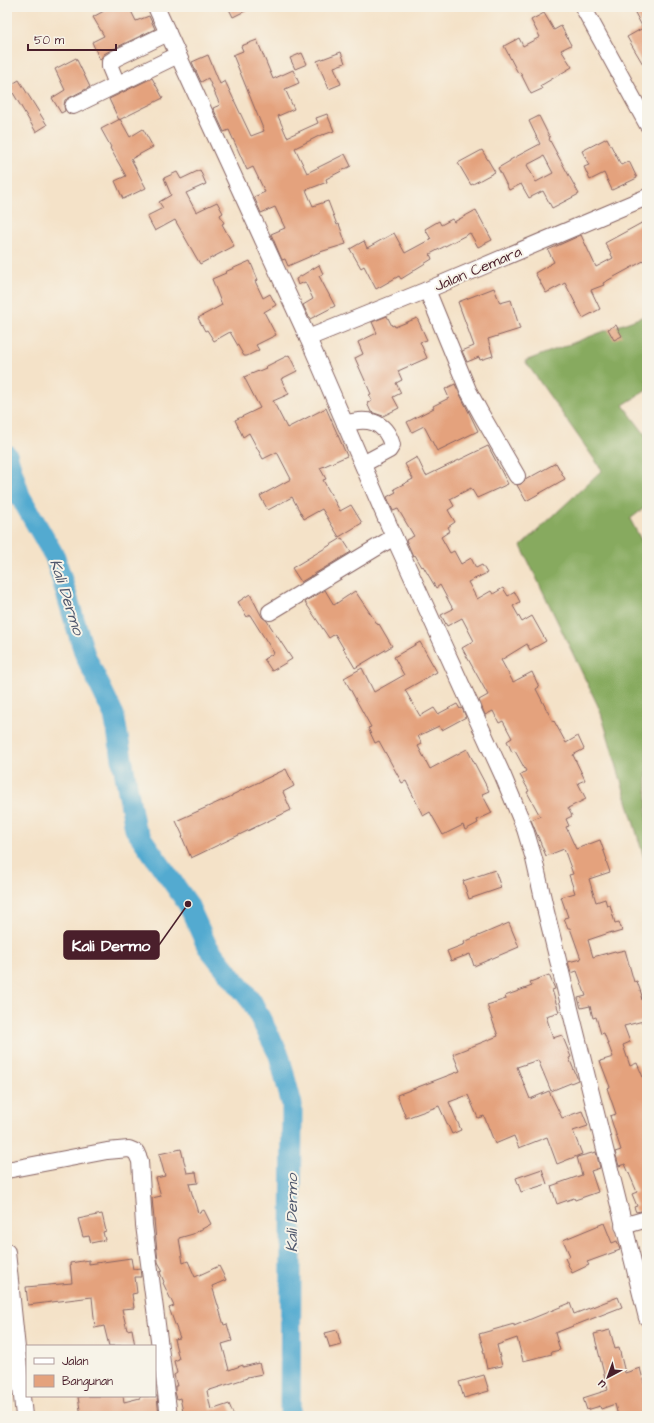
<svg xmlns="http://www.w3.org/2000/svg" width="654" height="1423" font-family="'Architects Daughter',sans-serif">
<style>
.forest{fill:#87aa5f;stroke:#686445}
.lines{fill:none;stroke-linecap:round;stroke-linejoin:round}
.river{stroke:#53aad0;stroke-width:21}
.building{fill:#e4a27d;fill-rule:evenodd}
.minor-casing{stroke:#866362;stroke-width:18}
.minor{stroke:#fff;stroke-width:16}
.labels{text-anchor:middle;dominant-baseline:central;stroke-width:4;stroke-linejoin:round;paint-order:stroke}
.street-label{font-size:15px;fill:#4a1f2b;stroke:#f7f3e8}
.water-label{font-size:16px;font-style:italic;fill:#4e576d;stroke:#f7f3e8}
.leader{fill:none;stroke:#4a1f2b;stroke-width:1.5}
.callout-dot{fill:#4a1f2b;stroke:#f7f3e8;stroke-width:1.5}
.callout{fill:#4a1f2b;stroke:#4a1f2b;stroke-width:1.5}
.callout-label{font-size:16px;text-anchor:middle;font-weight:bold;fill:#fff}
</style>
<rect width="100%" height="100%" fill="#f7f3e8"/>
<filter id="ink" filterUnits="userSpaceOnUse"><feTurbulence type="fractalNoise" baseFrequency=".025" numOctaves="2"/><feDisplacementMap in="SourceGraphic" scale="8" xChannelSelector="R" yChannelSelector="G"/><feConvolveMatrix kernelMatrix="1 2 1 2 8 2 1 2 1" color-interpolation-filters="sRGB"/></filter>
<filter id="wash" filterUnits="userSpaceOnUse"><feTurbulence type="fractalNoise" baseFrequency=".012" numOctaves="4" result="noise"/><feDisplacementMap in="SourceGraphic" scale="16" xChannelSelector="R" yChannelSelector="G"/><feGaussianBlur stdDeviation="0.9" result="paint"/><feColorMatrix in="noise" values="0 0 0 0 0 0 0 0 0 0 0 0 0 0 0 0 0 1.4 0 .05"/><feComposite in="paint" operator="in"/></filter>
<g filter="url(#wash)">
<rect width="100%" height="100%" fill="#f4e2c8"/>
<polygon class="forest" points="647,315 647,390 623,405 647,437 647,506 630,519 647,551 647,868 600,710 521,546 602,470 525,361"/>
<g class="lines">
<polyline class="river" points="7,455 20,496 55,557 85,655 114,715 135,829 188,904 207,946 252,1002 279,1055 292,1105 290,1416"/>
</g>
<g id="blocks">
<g class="building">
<polygon points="111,7 129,7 136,21 149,16 155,29 111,50 104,54 100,60 92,42 104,36 93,17"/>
<polygon points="228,7 253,7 233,17"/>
<polygon points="632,7 647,7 647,71 627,37 643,28"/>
<polygon points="544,13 554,30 561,26 571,45 561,50 572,67 540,86 542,89 531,94 520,72 518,73 504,46 519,38 523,46 540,37 531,20"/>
<polygon points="257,40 273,79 293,70 299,83 285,89 294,109 278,116 287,137 318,123 316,118 327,114 334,131 323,135 323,134 295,148 307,173 345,154 351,166 326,179 327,182 306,190 313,206 328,201 337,225 339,224 346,244 320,252 288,266 285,259 282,260 271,234 285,228 275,207 261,213 254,197 265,192 253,167 247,170 229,130 224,132 213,108 220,105 208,78 201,82 192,62 208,55 220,84 225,81 251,136 264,131 233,55 243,51 241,46"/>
<polygon points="341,52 345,63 334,67 341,84 329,89 317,61"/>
<polygon points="302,53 307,64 295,69 290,58"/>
<polygon points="76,58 90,87 65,100 64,106 65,111 61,113 52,98 65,90 55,69"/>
<polygon points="152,78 163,98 119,120 109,99"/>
<polygon points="19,80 47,125 36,132 9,86"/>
<path d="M 539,116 L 550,138 L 549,139 L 579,194 L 552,208 L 543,191 L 529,198 L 521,184 L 509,190 L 498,168 L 510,161 L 510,160 L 540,144 L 529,121 ZM 544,156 L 553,173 L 536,182 L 527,165 Z"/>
<polygon points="120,119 130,137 143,129 153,147 131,159 146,188 123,199 115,181 126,176 110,148 111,147 101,129"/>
<polygon points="607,138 621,165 629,161 637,178 612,190 604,173 590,180 584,167 589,165 582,151"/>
<polygon points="482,150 495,172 471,185 458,163"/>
<polygon points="200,170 206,184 186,193 196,212 217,202 223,213 220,215 224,223 222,224 234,246 200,264 175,220 155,231 147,216 163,208 159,202 171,195 164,178 177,172 181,179"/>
<polygon points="476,210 492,240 478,247 470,233 430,254 432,259 414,270 414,271 401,279 399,276 376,289 364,266 361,268 350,249 364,241 367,248 394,233 405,253 431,239 425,229 439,221 441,225 452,219 454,222"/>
<polygon points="647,220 647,259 603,283 604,285 591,290 600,309 583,318 565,283 546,293 535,273 554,262 548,250 581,235 596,267 613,258 605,243"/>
<polygon points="250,261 258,280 255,281 263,298 270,294 276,305 264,312 276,335 256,345 259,350 247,356 244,356 230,332 214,341 207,330 205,331 198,318 222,305 212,279 226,273 225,272"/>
<polygon points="319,265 323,274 319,276 335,306 310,319 303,305 313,299 305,282 298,285 296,279"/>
<polygon points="494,288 500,303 511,300 520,329 488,339 493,356 480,360 479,357 467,362 462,351 474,346 458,302"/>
<polygon points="387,316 392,326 394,325 395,327 417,318 427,340 420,342 427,358 398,371 402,380 396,383 401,393 393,397 399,408 383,416 371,412 367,403 372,401 369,395 371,394 355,358 363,354 358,342 377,333 372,322"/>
<polygon points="616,325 622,336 614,340 608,329"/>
<polygon points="289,355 297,371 281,379 289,394 273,401 287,428 326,408 347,456 320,468 326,479 323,480 340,511 351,505 362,523 339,537 322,509 304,519 292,497 268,510 260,496 291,479 277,452 263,459 249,433 243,437 235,420 260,408 244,377 266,368 265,367"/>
<polygon points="455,384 478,431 437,451 424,426 412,432 407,422 434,408 433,406 449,398 445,389"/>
<polygon points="488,446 508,484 477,498 471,488 450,499 454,506 448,510 455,522 448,527 450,531 441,537 450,553 454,551 461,564 471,558 476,568 482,565 487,573 468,582 477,599 491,591 493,594 503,588 508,596 515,592 520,602 513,606 522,622 532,616 546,641 530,650 527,644 501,660 513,682 532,672 539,687 536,689 553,722 554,721 566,743 578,736 584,749 573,755 585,780 578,783 586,799 568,808 572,816 566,819 569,826 566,827 576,849 600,840 607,860 606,861 610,872 589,879 596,902 605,899 607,906 610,905 615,923 619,922 622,931 612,934 612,932 588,940 593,957 615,951 616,952 625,950 634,982 637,981 642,996 641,996 647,1020 624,1026 630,1042 623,1045 630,1066 637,1063 645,1082 647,1081 647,1210 636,1212 634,1207 637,1206 632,1194 637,1192 625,1164 619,1166 615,1152 621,1150 610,1116 616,1114 607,1088 610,1087 600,1061 613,1057 604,1033 601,1034 596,1017 593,1018 590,1006 581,1008 578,998 586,996 577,971 571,973 568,962 581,959 570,928 568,928 564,918 568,917 561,897 575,893 569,875 573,874 564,849 546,856 531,820 540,816 527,792 529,791 520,775 526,771 515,751 512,752 507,741 512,738 503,721 499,723 493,711 485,715 479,700 488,695 462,648 474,641 462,618 447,626 441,615 453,609 440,585 436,588 423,566 422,567 415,555 413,556 406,540 414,536 398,509 393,511 387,497 396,492 394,489 413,479 405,464 417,457 426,476"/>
<polygon points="556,463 565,479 526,501 517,485 521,484 525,480"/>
<polygon points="342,538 351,552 301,582 292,568"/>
<polygon points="325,590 334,605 355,591 378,625 379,624 392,646 355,668 335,634 329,638 305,602"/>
<polygon points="250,594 262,617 267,621 292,659 272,671 264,659 274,653 250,615 247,617 238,602"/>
<polygon points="420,642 437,672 405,690 420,716 434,708 438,714 457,704 460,709 462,708 466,717 442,730 439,726 418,736 422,744 418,746 430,769 467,749 489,791 482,794 492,813 477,820 478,823 465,830 463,825 443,835 430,812 423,816 406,781 402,783 379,741 375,743 368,728 371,727 344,678 362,668 374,692 404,675 394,657"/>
<polygon points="286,769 294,786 283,792 291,810 191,858 182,837 183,836 176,821 232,796 232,795"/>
<polygon points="495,870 501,888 469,899 463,881"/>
<polygon points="509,923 519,947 474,966 470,954 451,961 447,951 465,944 464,942"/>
<polygon points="549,975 555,989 552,990 559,1012 546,1016 553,1038 562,1035 571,1057 569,1058 578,1080 551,1091 538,1060 517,1067 530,1099 549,1091 562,1118 582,1111 588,1126 573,1131 582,1154 557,1164 547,1137 519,1148 514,1136 495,1144 484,1116 478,1118 468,1095 449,1102 461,1130 452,1134 439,1106 406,1118 397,1095 460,1071 453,1054 498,1036 487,1005 506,999 505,996 532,986 530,982"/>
<polygon points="181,1149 187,1173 196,1172 198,1183 189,1184 198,1213 204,1210 211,1224 193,1234 179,1238 183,1263 188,1261 195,1277 219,1266 226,1280 212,1286 224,1325 227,1324 232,1341 222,1344 229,1370 243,1365 243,1367 259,1363 262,1374 247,1377 247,1378 207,1391 211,1410 229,1404 234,1416 184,1416 180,1398 177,1399 175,1392 175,1386 177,1386 174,1375 177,1373 174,1361 179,1359 174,1339 180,1338 169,1308 174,1306 163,1283 164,1282 160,1272 163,1271 158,1262 152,1198 161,1196 156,1178 165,1176 159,1154"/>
<polygon points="596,1152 600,1168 591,1171 598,1192 575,1200 574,1198 557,1204 551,1186 582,1175 577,1157"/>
<polygon points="542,1169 547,1184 521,1192 516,1178"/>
<polygon points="102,1214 106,1231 103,1232 105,1240 91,1243 89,1236 83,1237 78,1219"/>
<polygon points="604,1223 612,1243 617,1241 620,1250 587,1262 589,1265 572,1273 565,1258 570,1256 563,1240"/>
<polygon points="131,1258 133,1269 140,1268 141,1277 135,1277 137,1293 132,1294 134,1308 122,1309 127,1330 132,1329 135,1346 109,1346 104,1326 95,1328 92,1297 28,1305 26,1287 72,1283 70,1263 89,1260 89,1264"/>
<polygon points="618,1297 622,1307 555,1333 560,1350 551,1352 552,1354 523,1361 517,1338 497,1345 502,1366 487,1369 483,1350 484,1350 479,1334 514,1324 514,1326 570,1303 574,1314"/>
<polygon points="337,1330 341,1345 330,1348 325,1333"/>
<polygon points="610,1330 615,1349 619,1348 625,1373 640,1368 647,1395 647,1416 618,1416 615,1404 601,1409 600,1406 587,1410 583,1398 608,1390 594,1334"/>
<polygon points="484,1375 489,1391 464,1398 459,1382"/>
<polygon points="87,1396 123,1396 124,1402 140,1398 140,1396 157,1396 159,1416 81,1416 78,1397"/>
</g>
</g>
</g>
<g filter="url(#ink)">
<use href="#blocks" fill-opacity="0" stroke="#866362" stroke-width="1"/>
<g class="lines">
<g class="minor-casing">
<g id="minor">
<polyline points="156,7 308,338 394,537 503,776 525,829 534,859 546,912 647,1318"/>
<polyline points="583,7 647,124"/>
<polyline points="117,84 110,67 110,62 116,58 168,33"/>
<polyline points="73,106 178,55"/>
<polyline points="427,290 468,390 481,414 517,476"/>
<polyline points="308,338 427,290 647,197"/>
<path d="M 345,424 C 366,417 385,420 392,445 L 389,450 L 363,464"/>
<polyline points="270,612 394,537"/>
<polyline points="7,1170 107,1151 129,1149 136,1152 140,1161 144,1225 169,1416"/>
<polyline points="623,1226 647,1219"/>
<polyline points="7,1252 24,1416"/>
</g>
</g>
<use href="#minor" class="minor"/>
</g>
</g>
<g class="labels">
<g class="street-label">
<text transform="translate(478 269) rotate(-23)">Jalan Cemara</text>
</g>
<g class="water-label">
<text transform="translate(67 597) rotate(72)">Kali Dermo</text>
<text transform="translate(292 1213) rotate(-90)">Kali Dermo</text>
</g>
</g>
<path class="leader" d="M188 904L159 945"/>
<circle class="callout-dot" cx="188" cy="904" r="4"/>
<rect class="callout" x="64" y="931" width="95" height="28" rx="4"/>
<g class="callout-label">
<text x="111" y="951">Kali Dermo</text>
</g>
<rect width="654" height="1423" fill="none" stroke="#f7f3e8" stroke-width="24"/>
<rect x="26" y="1345" width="130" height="52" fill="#f7f3e8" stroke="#b29e9c"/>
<rect x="34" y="1358" width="20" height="6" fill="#ffffff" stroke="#b29e9c"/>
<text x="62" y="1365" font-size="12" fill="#4a1f2b">Jalan</text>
<rect x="34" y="1375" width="20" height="12" fill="#e4a27d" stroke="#b29e9c"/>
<text x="62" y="1385" font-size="12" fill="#4a1f2b">Bangunan</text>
<g transform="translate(608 1377) rotate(221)" stroke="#f7f3e8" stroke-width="3" paint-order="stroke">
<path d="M0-3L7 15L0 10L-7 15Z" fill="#4a1f2b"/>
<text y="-6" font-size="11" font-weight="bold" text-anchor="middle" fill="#4a1f2b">U</text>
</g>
<path d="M28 44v6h88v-6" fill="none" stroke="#4a1f2b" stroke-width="2"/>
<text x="34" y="44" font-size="12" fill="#4a1f2b" stroke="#f7f3e8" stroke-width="3" paint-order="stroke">50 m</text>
</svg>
